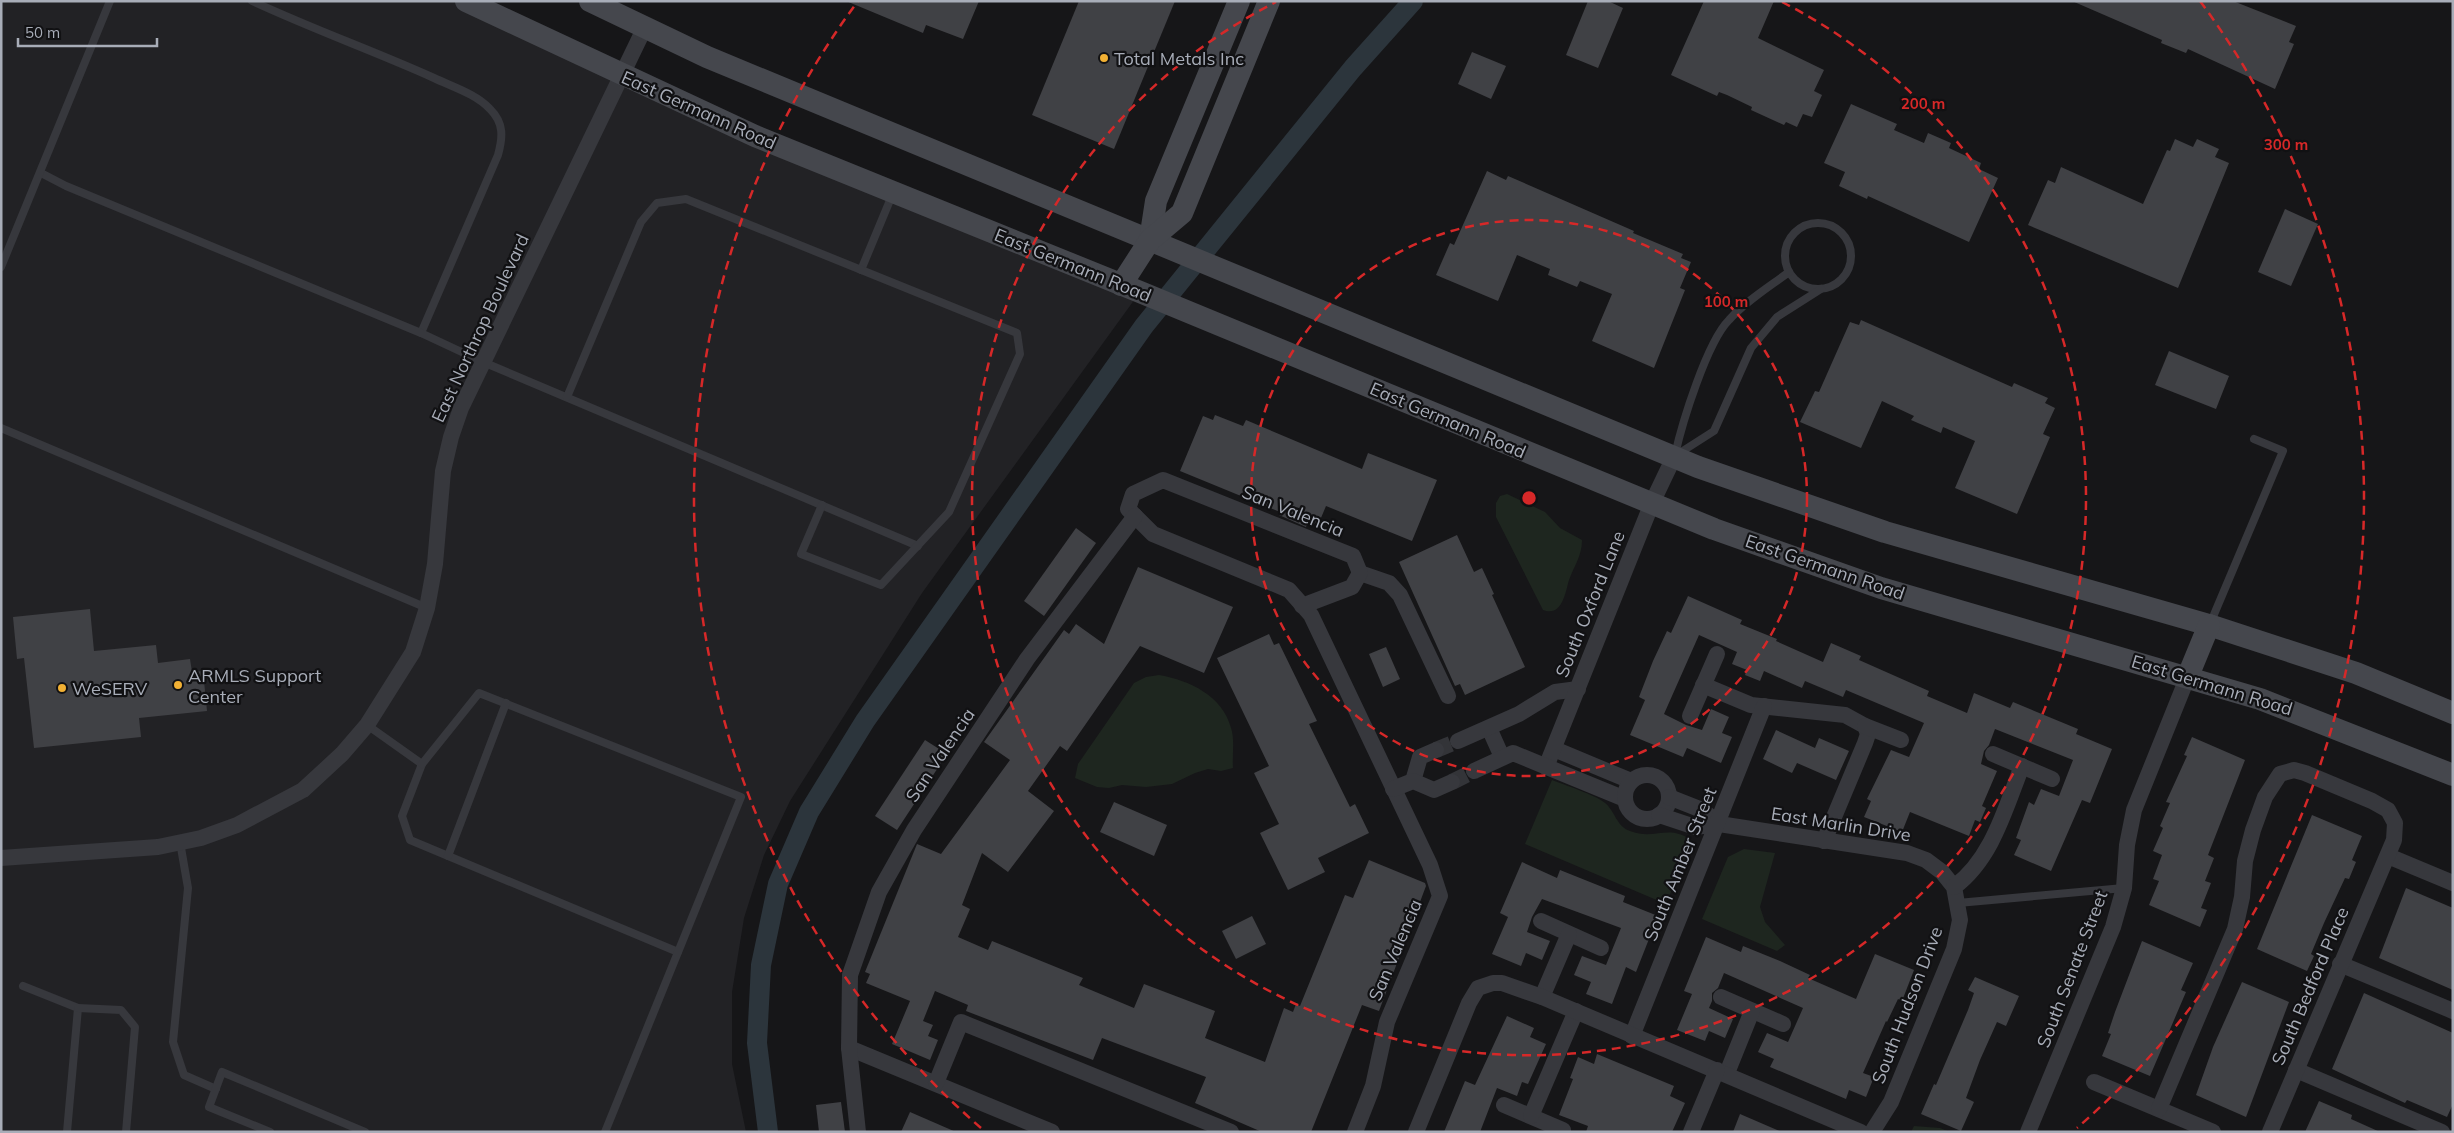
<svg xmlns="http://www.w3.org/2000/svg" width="2454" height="1133" font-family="Mulish,sans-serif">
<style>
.built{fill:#222225}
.green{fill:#1e261f}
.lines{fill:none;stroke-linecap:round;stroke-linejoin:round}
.canal{stroke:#2c353c;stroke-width:20}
.building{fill:#404145}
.street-tunnel{stroke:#333438;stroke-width:16;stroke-dasharray:16 8;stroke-linecap:butt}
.lane{stroke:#37383d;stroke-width:8}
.street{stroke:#37383d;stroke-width:16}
.secondary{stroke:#45474d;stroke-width:22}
.ring{fill:none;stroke:#d62828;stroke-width:2.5;stroke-dasharray:9 6}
.poi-dot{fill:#f2b134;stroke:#111113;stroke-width:2}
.labels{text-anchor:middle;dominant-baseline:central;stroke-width:4.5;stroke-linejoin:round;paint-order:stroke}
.poi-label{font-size:18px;fill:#a8adb8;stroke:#111113;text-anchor:start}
.street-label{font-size:18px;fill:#a8adb8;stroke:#111113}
.centre{fill:#d62828;stroke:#111113;stroke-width:2.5}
.ring-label{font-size:15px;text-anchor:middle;font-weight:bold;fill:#d62828;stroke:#111113;stroke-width:4.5;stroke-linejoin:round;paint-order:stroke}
</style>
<rect width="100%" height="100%" fill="#161618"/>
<polygon class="built" points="1,1 462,1 1140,292 922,593 790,801 764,855 744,918 732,992 732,1064 746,1132 1,1132"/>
<g class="green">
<path d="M 1507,494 L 1545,512 L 1560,528 L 1582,540 C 1582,556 1574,566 1569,580 C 1565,594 1562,617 1543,610 L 1496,517 L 1496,503 L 1500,496 Z"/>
<path d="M 1159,675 C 1189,680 1223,696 1231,728 C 1235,740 1232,756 1233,768 L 1221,771 L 1208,769 L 1195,773 L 1172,784 L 1146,787 L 1122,785 L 1109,788 L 1097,787 L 1075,778 L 1078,764 L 1134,683 L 1146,677 Z"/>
<path d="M 1552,780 C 1564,785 1596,795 1605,803 C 1615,811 1616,826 1630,831 C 1655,841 1669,823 1692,841 L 1666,904 L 1525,844 Z"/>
<polygon points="1744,849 1775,853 1760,907 1765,922 1785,945 1777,951 1702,919 1728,857"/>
<polygon points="1914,1126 1940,1128 1950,1132 1911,1132"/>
</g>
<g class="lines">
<polyline class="canal" points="768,1132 757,1043 761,965 778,884 809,812 865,721 1144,326 1353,68 1413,1"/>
</g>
<g class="building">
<polygon points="846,1 979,1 963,39 926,25 923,33"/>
<polygon points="1079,1 1175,1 1114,149 1032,115"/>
<polygon points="1588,1 1608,1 1623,8 1598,68 1566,55"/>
<polygon points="1704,1 1774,1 1758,38 1824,70 1814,91 1822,95 1812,117 1803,114 1797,127 1786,122 1784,125 1751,110 1752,107 1727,95 1719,92 1717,96 1671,75"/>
<polygon points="2072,1 2233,1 2296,26 2289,42 2294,44 2275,89 2188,49 2186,53 2161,43 2162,40"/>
<polygon points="1472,52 1506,66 1491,99 1458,84"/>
<polygon points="1851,104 1897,124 1894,130 1924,143 1928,133 1951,143 1949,148 1981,163 1979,169 1998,178 1969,242 1868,196 1867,199 1839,186 1845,172 1824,163"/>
<polygon points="2175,139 2193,147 2197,139 2219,149 2215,157 2229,163 2178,288 2028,225 2048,180 2055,183 2061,167 2143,204 2167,150 2170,151"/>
<polygon points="1487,171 1506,180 1508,176 1634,231 1633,233 1683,254 1681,258 1691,262 1680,288 1685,290 1654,368 1592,341 1612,294 1580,281 1577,287 1548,275 1550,269 1517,255 1498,301 1436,275 1450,243 1454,245"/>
<polygon points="2285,209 2318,224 2291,286 2258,272"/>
<polygon points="1861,320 2012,387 2014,383 2048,398 2045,403 2055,408 2043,434 2050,437 2017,514 1955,488 1975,441 1943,427 1941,433 1911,420 1914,416 1882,401 1861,448 1800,422 1815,391 1819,392 1850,322 1859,325"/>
<polygon points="2169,351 2229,376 2216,409 2155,385"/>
<polygon points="1215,415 1243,426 1246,420 1362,469 1368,453 1437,480 1412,541 1326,506 1318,525 1308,521 1306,527 1279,515 1280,512 1180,471 1203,416 1213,420"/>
<polygon points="1076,528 1096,543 1044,616 1024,601"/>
<polygon points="1457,535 1474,572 1482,568 1494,594 1492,595 1525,667 1465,695 1460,684 1455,686 1399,562"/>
<polygon points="1138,567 1233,607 1204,673 1140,646 1067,751 1060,746 1028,791 1054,811 1008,872 982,853 962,905 970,909 958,937 988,950 992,941 1083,978 1079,985 1134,1008 1144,984 1215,1011 1205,1038 1265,1062 1284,1008 1293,1012 1296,1004 1300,1006 1345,895 1353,898 1369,860 1425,883 1426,886 1379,1011 1362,1005 1311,1132 1262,1132 1195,1103 1206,1077 1102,1038 1093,1060 966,1011 968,1005 935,991 923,1021 933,1025 928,1036 938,1040 930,1060 892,1044 910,1001 866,983 870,974 865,972 917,844 941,854 1010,760 984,742 1064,630 1069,634 1076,624 1104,644"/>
<polygon points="1688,596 1742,620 1740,624 1777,639 1776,641 1823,662 1831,643 1861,656 1859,660 1929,691 1927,696 1967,713 1974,693 2010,708 2013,702 2078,729 2076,734 2112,749 2090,803 2082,800 2051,871 2014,855 2021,840 2016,838 2029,802 2034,805 2041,789 2059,796 2073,760 1995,729 1989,745 1984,751 1981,764 1997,771 1982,806 1986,808 1980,822 1975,820 1969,836 1910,812 1902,832 1864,817 1871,801 1867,799 1891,750 1909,757 1924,723 1846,690 1843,697 1805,681 1802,688 1764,671 1760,681 1745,675 1747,670 1732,664 1737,652 1699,635 1664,714 1686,725 1702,730 1711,709 1729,717 1722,733 1732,737 1721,763 1687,748 1683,757 1630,735 1645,700 1639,697 1653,661 1667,631 1671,633"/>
<polygon points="90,609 94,651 156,645 158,663 190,659 192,672 203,671 207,711 139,718 141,737 34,748 24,658 17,659 13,617"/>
<polygon points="1269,634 1274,645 1279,643 1317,721 1309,724 1350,807 1355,804 1369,833 1318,858 1325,872 1288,890 1260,833 1279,824 1254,773 1269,766 1217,658"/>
<polygon points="1386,647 1400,679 1383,687 1369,654"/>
<polygon points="1776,730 1815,748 1819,738 1849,751 1836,780 1797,763 1792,773 1763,759"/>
<polygon points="2192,737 2245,760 2208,855 2214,858 2205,881 2211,883 2201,908 2207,910 2200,927 2149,905 2159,881 2153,879 2162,855 2153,851 2163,828 2160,826 2170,803 2166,802 2187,756 2184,755"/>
<polygon points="925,740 947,754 897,830 875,816"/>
<polygon points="1114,802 1167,825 1154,856 1100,832"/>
<polygon points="2312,815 2362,836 2352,860 2356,862 2349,879 2345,878 2324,923 2311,954 2314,956 2307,971 2257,949"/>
<polygon points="1522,862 1557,878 1560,870 1625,896 1623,902 1658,916 1636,972 1626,967 1612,1004 1586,994 1591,982 1574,975 1582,956 1606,965 1621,928 1542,899 1532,917 1527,932 1550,941 1542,960 1526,953 1521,966 1492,954 1508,917 1500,913"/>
<polygon points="2406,888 2453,908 2453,990 2379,958"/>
<polygon points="1252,916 1266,944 1236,959 1222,931"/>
<polygon points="1706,937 1741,952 1743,946 1780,961 1810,975 1808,978 1856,999 1875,954 1914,970 1902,1001 1898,999 1887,1022 1886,1021 1863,1073 1874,1077 1866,1097 1849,1090 1846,1099 1770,1067 1774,1059 1758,1052 1767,1033 1788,1042 1803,1008 1724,973 1718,988 1712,993 1712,1001 1709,1008 1733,1019 1725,1038 1709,1031 1705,1041 1677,1030 1692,994 1684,991"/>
<polygon points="2142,941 2193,963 2181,990 2186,992 2150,1076 2102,1056 2111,1034 2108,1033 2115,1012"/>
<polygon points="1975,977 2019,996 2006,1026 1997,1022 1980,1060 1966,1098 1974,1102 1961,1131 1921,1114 1934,1084 1936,1085 1968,1010 1974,993 1968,990"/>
<polygon points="2242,982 2289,1002 2246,1117 2196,1095 2213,1047"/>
<polygon points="2364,993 2453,1033 2453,1104 2447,1117 2407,1100 2405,1103 2332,1069"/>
<polygon points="1507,1016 1534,1028 1530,1037 1546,1044 1528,1084 1522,1082 1517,1096 1497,1088 1480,1132 1444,1132 1465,1081 1475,1085"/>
<polygon points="1597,1054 1674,1086 1670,1096 1685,1103 1672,1132 1586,1132 1588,1126 1559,1115 1573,1079 1570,1078 1578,1057 1594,1064"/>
<polygon points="2319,1101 2352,1115 2351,1119 2380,1132 2305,1132"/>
<polygon points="841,1102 845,1132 819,1132 816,1105"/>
<polygon points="910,1112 956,1132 901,1132"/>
<polygon points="1740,1114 1782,1132 1733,1132"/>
</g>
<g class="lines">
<g class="street-tunnel">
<polyline points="1436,750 1458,741"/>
<polyline points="1452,782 1474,771"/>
</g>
<g class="lane">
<path d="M 252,1 C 312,29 374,51 434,78 C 453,87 476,94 490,109 C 504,123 503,137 498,155 L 421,333"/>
<polyline points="41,173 66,186 421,333 483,362 918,546"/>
<circle cx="1818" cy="256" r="33"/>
<polyline points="1,267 110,1"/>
<polyline points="861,270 893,193"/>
<polyline points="567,397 641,222 657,203 686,199 1017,333 1020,354 949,512 881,585 801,554 822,505"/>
<polyline points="1,428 427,608"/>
<polyline points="1678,454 1714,431 1751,348 1777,317 1821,289"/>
<path d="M 1675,455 C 1682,423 1707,342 1729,320 C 1746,301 1769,287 1789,272"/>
<polyline points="2210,624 2283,451 2254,439"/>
<polyline points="367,725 422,764 402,816 410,840 678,952"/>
<polyline points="422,764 479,693 741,797 605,1132"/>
<polyline points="180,842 188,888 173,1042 184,1075 216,1089"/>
<polyline points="448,856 506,703"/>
<polyline points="1958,903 2124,888"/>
<polyline points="23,986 78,1008 67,1132"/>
<polyline points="78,1008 121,1010 135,1027 126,1132"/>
<polyline points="270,1132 209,1107 222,1072 365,1132"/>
</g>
<g class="street">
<polyline points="1360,573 1389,583 1400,595 1448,696"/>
<polyline points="1302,606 1352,587 1360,573 1353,556 1163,480 1133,494 1128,509 1153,534 1289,590 1311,615 1430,865 1440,896 1387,1022 1373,1086 1355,1132"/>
<polyline points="1703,685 1751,705 1845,715 1865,726 1868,734 1865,743 1824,841"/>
<polyline points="1690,716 1717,654"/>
<polyline points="1865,726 1901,740"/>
<polyline points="1489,728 1502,757"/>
<polyline points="1458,741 1519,714 1555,692 1578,689"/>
<polyline points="1554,749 1631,781"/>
<polyline points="1993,754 2052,779"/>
<polyline points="1546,767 1652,503 1674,457"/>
<polyline points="1474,771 1513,753 1625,799"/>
<circle cx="1647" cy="797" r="22"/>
<polyline points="1413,781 1420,757 1436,750"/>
<polyline points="1393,789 1413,781 1434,790 1452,782"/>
<polyline points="1669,797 1702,810 1719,824"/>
<polyline points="1659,815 1695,827 1719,824 1907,853 1926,860 1942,872 1954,887 1960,920 1954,949 1891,1102 1872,1132"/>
<polyline points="2388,856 2453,883"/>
<polyline points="1,858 158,847 201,838 237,825 303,790 342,754 367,725 413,652 427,608 435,564 443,471 451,437 461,408 645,27"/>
<path d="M 1954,887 C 1992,859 2005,809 2022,766"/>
<polyline points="1541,921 1601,948"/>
<polyline points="2340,964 2453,1011"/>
<polyline points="1542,997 1569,934"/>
<polyline points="1721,997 1783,1024"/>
<polyline points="1632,1036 1764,706"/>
<polyline points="849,1048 1052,1132"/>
<polyline points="2296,1070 2442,1132"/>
<polyline points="1727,1073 1752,1011"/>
<polyline points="2094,1082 2213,1132"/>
<polyline points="936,1083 961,1022 1231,1132"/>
<polyline points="1504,1105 1563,1130"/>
<polyline points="2159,1109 2235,929 2242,897 2245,861 2253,830 2265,797 2280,774 2294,770 2305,773 2372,801 2388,810 2395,823 2394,840 2270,1132"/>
<polyline points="1531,1116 1576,1011"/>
<polyline points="858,1132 849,1048 850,975 879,892 914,830 1027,659 1135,516"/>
<polyline points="1416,1132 1469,1003 1478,988 1493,983 1502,983 1542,997 1861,1132"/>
<polyline points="1691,1132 1717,1070"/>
<polyline points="2028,1132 2113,927 2124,888 2127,845 2134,810 2188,676"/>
</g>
<g class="secondary">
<polyline points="466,1 755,136 1140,292 1714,529 1881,588 2260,699 2453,775"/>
<polyline points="590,1 707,57 1698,467 1885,532 2209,625 2356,673 2453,713"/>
<polyline points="1150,240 1156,201 1239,1"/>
<polyline points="1121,285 1150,240 1182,213 1269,1"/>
<polyline points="2188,676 2209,625"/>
</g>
</g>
<g class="ring">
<circle cx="1529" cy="498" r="278"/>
<path d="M1782 2A557 557 0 1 1 1276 2"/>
<path d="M981 1128A835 835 0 0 1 858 1M2200 1A835 835 0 0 1 2077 1128"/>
</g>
<g class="poi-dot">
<circle cx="1104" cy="58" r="5"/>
<circle cx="178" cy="685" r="5"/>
<circle cx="62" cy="688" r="5"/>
</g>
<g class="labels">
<g class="poi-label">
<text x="1114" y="58">Total Metals Inc</text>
<text x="188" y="675">ARMLS Support<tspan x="188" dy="21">Center</tspan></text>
<text x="72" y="688">WeSERV</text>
</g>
<g class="street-label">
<text transform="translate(699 110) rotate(24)">East Germann Road</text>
<text transform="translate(1073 265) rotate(22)">East Germann Road</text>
<text transform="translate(480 328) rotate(-65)">East Northrop Boulevard</text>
<text transform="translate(1448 420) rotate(23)">East Germann Road</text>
<text transform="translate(1293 511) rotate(22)">San Valencia</text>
<text transform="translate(1825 567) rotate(19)">East Germann Road</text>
<text transform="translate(1590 604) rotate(-68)">South Oxford Lane</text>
<text transform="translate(2212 685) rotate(17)">East Germann Road</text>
<text transform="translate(940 755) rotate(-56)">San Valencia</text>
<text transform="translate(1841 824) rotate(9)">East Marlin Drive</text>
<text transform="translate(1680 864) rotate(-68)">South Amber Street</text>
<text transform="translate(1395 950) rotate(-67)">San Valencia</text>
<text transform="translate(2072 969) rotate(-69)">South Senate Street</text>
<text transform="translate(2310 986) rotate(-67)">South Bedford Place</text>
<text transform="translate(1907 1005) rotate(-69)">South Hudson Drive</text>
</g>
</g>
<circle cx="1529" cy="498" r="8" class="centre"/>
<g class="ring-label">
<text x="1923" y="109">200 m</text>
<text x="2286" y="150">300 m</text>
<text x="1726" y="307">100 m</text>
</g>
<rect width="2454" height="1133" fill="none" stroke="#a8adb8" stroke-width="5"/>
<path d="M18 38v8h139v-8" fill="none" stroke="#a8adb8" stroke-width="2.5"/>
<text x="25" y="38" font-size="15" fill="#a8adb8" stroke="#111113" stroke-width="4" paint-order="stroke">50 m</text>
</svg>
